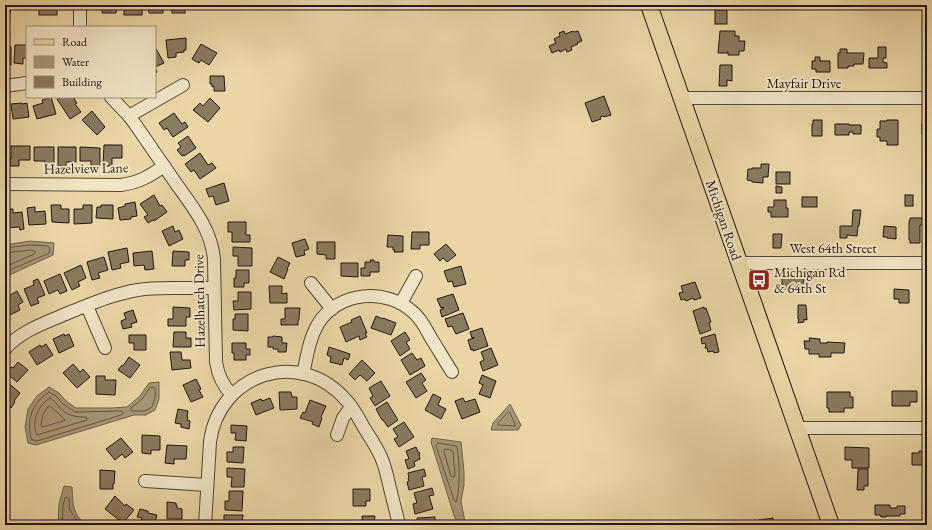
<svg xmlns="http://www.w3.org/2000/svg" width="932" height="530" font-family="'EB Garamond',serif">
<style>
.water{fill:#a59673;stroke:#71634c}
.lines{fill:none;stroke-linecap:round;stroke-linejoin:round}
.shore{stroke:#645642;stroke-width:1}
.building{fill:#897b5e;stroke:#221712}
.minor-casing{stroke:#544737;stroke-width:14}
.major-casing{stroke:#221712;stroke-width:18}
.minor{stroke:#f0e5c4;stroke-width:12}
.major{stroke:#e8d7a5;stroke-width:16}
.labels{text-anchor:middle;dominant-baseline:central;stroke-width:4;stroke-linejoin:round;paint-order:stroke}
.street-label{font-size:14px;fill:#221712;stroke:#f0e5c4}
.poi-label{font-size:14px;fill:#221712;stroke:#f0e5c4;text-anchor:start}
</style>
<rect width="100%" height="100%" fill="#e8d7a5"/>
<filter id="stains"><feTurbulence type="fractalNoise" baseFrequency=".005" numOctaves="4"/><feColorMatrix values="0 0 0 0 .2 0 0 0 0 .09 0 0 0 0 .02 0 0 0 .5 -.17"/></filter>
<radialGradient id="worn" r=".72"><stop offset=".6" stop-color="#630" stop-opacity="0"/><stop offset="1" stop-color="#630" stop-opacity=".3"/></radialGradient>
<g class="water">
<polygon points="30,241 54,243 53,255 5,277 5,245"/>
<polygon points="159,382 159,399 155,410 146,415 134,415 36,445 28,443 25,427 28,409 37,396 49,387 59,393 66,401 76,408 112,408 127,407 139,397 149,383"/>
<polygon points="510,404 521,425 518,430 491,430 493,423"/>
<polygon points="432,438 461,442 464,471 464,485 461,501 465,522 465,525 457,525 431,442"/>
<path d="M 64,486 L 72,487 C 73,503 72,515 87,525 L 58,525 L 59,504 Z"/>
</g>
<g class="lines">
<g class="shore">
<polyline points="5,248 30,245 48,246 50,248 49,253 45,255 5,272"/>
<polyline points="5,253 31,250 34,251 36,252 34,254 5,267"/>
<path d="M 151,387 L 154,387 C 157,393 154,401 152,407 L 145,411 L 131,411 L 131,408 L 142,399 Z"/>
<path d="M 49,392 L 56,396 L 63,404 L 75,412 L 121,411 L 123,412 L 123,414 L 121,415 L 37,441 L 33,440 L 31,439 C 27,419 31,404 49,392 Z"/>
<path d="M 50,398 C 54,400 56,404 59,407 C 68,416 74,417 86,417 L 87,418 L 87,420 L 37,435 C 31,422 38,405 50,398 Z"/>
<path d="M 49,406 C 52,407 63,418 65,420 L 63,421 L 42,427 L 41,425 L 43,414 Z"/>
<polygon points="509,412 510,413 515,424 515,426 498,425 498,423"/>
<path d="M 438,443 L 456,446 L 457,447 C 460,466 460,481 457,500 L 456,502 L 454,500 L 436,446 L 437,444 Z"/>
<polygon points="445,449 451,450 453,451 455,475 454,477 451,476 444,452"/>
<polyline points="62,525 63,505 65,498 67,497 69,499 70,510 80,525"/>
</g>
</g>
<g class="building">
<polygon points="5,5 11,5 10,14 5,14"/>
<rect x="17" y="5" width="17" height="4"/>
<rect x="39" y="5" width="18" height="10"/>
<polygon points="102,5 117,5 116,13 102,13"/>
<rect x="124" y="5" width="18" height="10"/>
<polygon points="148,5 163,5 163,13 149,13"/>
<rect x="172" y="5" width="13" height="8"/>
<rect x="715" y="10" width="12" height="14"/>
<polygon points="564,31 565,34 573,31 574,32 578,31 582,41 577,43 578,44 571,47 572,50 567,52 566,49 560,52 559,50 552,53 549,46 556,43 554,39 560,36 559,33"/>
<polygon points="720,31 735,31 735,36 739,36 739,41 745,41 744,51 739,51 739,55 728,55 728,52 727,52 727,53 718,53"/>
<polygon points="186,38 186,50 184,50 184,52 176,53 176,57 168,58 166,40"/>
<polygon points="201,44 217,53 209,65 201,60 199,63 192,59"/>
<polygon points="15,45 27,45 27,58 23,58 23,64 14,63"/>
<rect x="5" y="47" width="6" height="18"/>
<polygon points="155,47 164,63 155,67 157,72 155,73"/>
<polygon points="878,47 886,47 886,58 883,58 883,62 887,63 887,68 869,68 869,58 878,58"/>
<polygon points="840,49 847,49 847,53 864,53 863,64 854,64 854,66 848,66 848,68 838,68 838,53 840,53"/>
<polygon points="815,57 820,57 820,61 830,61 830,72 816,72 816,69 812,69 812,61 815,61"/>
<polygon points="720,65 732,65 732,81 727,80 727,86 719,86"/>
<polygon points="210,76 224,76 225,91 214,91 214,86 212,87 212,84 210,84"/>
<polygon points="604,96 611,115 604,117 603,116 600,117 601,119 592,122 585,103"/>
<polygon points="51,97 56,114 37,119 33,106 43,103 42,100"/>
<polygon points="61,97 77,97 74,99 77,103 75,104 81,112 70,119 57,99"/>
<polygon points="210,98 220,108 208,122 193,110 200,103 203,106"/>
<polygon points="22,103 22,104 27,103 29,117 13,119 11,104"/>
<polygon points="92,111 105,127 97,135 82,120"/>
<rect x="5" y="112" width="3" height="14"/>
<polygon points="174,113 182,124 185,122 188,127 173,137 167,128 164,130 159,123"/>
<polygon points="813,120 822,120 822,136 812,136 812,124 813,124"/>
<polygon points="887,120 898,120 898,145 887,145 887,141 880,141 880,137 877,137 877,129 880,129 880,121 887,121"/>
<polygon points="835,124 849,124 849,125 861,125 861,134 853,134 853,132 849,132 849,135 835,135"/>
<rect x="922" y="124" width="5" height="10"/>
<polygon points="188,136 196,148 184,156 184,155 182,156 177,150 181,147 178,143"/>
<polygon points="104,145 122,145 122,158 112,158 112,166 103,166"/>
<polygon points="11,146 30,146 30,160 19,160 19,166 10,166 10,159 11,159"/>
<polygon points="34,147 54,147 54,166 45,166 45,161 34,161"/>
<polygon points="58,147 76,147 76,162 66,162 66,166 58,166"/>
<polygon points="80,147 100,148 100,166 91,166 91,161 80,161"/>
<polygon points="200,153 208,165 212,163 216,168 200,179 194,170 191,172 185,164"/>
<polygon points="761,164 769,164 768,177 763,177 763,183 752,182 752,181 747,180 748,169 752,169 752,168 761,168"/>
<rect x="776" y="172" width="14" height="12"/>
<polygon points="224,183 229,201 216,205 213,196 209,197 206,189"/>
<polygon points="776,186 782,187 782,193 776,193"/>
<polygon points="154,195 160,206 162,205 167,212 154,221 153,220 148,223 144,217 148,215 140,204"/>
<rect x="905" y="195" width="8" height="11"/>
<rect x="802" y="197" width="15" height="10"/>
<polygon points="774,200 786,200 786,208 788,208 788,217 771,217 771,212 768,212 768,207 774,207"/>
<polygon points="135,202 137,216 131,217 131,219 120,220 118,208 125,206 125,204"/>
<polygon points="51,205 61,205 61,209 69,209 69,223 52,222"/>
<polygon points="83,205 92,205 92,223 74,224 74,209 83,209"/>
<polygon points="101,205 113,205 113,219 96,218 97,207 101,207"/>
<polygon points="35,207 35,212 45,211 46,224 29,225 27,208"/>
<polygon points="5,209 13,209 13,213 22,212 24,229 20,230 19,227 7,228"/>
<polygon points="853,210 861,210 859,226 858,226 857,236 847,235 847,238 840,238 840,226 852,226"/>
<polygon points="910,218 926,218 926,225 920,225 920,243 910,243 910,240 909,240 909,221 910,221"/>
<polygon points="228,222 246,222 246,235 250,235 250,242 232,242 232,232 228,232"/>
<polygon points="173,226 175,232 179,230 183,239 169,246 162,231"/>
<polygon points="884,226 896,227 896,239 887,238 887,237 883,237"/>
<polygon points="412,232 429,232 429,245 420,245 420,249 411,249"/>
<polygon points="773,234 782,234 781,248 773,248"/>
<polygon points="388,235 403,236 403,252 394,252 395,250 393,250 393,247 387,247"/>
<polygon points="305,239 309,249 304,251 305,255 296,257 292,243"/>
<polygon points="317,242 335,242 335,259 326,259 326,255 317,254"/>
<polygon points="446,244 456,255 447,262 443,258 440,261 434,254"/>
<polygon points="233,247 252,248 252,266 238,266 238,256 233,256"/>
<polygon points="127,248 129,262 120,264 121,268 112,270 108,252"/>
<polygon points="152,251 154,269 145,270 144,265 134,266 133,253"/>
<polygon points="173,251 189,252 189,260 185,260 185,266 172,266"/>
<polygon points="104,257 108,270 98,273 100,278 92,280 87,262"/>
<polygon points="278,257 290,263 287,269 288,269 284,279 270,272"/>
<polygon points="370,260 374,260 374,262 379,262 379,272 370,272 370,276 361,276 361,268 365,268 365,262 371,262"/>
<polygon points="341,263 358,263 358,277 341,276"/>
<polygon points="81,265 86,278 78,282 80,286 72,290 64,273"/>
<polygon points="461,266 466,284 454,287 452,281 448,282 444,271"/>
<polygon points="236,270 249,270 249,283 244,283 244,287 234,287 234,278 236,278"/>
<polygon points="60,274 67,291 60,294 58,290 49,294 44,281"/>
<polygon points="782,277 804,277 803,289 782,289"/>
<polygon points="38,279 45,295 37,298 39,303 31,306 24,289 34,285 33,281"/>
<polygon points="695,282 701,298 694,300 693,298 686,301 685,299 681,300 679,293 683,292 681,286"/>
<polygon points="269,286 282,286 282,294 287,293 287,303 270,303"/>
<polygon points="894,289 909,290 909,303 899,303 899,299 894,299"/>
<polygon points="17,291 23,302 18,305 20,310 10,315 5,306 5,298"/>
<polygon points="238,292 251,292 251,309 234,310 233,301 238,301"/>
<polygon points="453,294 459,310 442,317 440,310 444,308 443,307 441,308 437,299"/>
<polygon points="798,305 806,305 807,320 804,319 804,322 798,323 799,319 798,319"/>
<polygon points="173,307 190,308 190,317 186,317 186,326 168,326 168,319 173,319"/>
<polygon points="704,307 704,309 706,308 711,322 709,323 711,330 700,334 693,311"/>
<polygon points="285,308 300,308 299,317 299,320 298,320 298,325 281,325 281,319 285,319"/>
<polygon points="133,310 137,322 131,324 132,327 123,329 121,321 126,319 124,313"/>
<polygon points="463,313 469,329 456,334 452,326 448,327 445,319"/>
<polygon points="235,314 248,314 248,331 233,330 233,319 235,319"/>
<rect x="923" y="315" width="4" height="10"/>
<polygon points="360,316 367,333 365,333 367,337 360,340 359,336 346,342 340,327 352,322 351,320"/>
<polygon points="376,316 383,319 383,318 396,323 391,335 371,328"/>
<polygon points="482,328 488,346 473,351 473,349 471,350 468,340 474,338 474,337 472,338 470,332"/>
<polygon points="174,332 186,332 186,338 191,338 191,347 173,347"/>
<polygon points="405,332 410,340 406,342 410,349 400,356 391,341"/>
<polygon points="64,334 65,336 69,334 74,346 59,353 53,339"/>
<polygon points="715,334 719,352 714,353 713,351 708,352 707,348 705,348 705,347 706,346 705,343 702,344 701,338"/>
<polygon points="129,335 146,335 146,350 134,350 134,343 129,343"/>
<polygon points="273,336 282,337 282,343 287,343 286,352 278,352 278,349 273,349 273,347 268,347 268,337 273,337"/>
<polygon points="809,338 820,339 820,343 827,343 827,342 845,343 844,353 831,353 831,357 819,357 819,354 809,354 809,349 805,349 804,341 810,341"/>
<polygon points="232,343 246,343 246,349 250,349 250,355 246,355 246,360 234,360 234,353 232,353"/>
<polygon points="46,344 53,355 37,365 29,352 40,345 41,347"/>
<polygon points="329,347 350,354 348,360 344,358 342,365 330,362 331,357 327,355"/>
<polygon points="491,348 498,365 483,371 480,362 484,360 481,352"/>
<polygon points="170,352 181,352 182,360 190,360 191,368 172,370"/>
<polygon points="412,353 417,360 421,358 425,366 410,375 401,360"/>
<polygon points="129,357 140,365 130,378 118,370 122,365 123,366"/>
<polygon points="362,360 375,373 367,381 360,375 355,380 349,374"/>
<polygon points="18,362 28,370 17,382 6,373 11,367 13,368"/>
<polygon points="73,364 80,372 83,369 90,377 77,388 63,373"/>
<polygon points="421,373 426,380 422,383 427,391 416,398 406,382"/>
<polygon points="482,375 496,381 490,398 479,394 483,385 479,383"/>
<polygon points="96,376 105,376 105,380 116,380 115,395 96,394"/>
<polygon points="196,379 201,389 199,390 203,397 191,402 183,385"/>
<polygon points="381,381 390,396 375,406 370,398 373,396 369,388"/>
<polygon points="7,382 20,393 14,401 15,402 11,408 5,403 5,384"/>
<polygon points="892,391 917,391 917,402 910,402 910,406 892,406"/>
<polygon points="279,392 291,392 292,397 297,397 297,409 280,410"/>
<polygon points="827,392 850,392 850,397 853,397 853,408 844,408 844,412 829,412 829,408 827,408"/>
<polygon points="433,394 441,398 438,405 446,409 441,419 425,410"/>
<polygon points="270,398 274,408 256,415 251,403 261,399 262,401"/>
<polygon points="463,398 465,402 475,399 480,412 462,419 455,401"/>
<polygon points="310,400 326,406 321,417 322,418 319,427 312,424 313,422 300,418 303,412 305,413"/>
<polygon points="387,402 398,420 388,427 383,420 382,420 376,409"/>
<polygon points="178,409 188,411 187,417 188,417 187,420 190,421 189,429 181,427 181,424 175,423"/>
<polygon points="404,422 414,437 399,447 394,439 398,437 393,429"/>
<polygon points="231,425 247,426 246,441 235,440 236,433 231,433"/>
<polygon points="142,435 160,436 160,450 151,450 151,454 142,453"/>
<polygon points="121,438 133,452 125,458 122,454 115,460 106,449"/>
<polygon points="167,445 187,446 186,459 174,459 174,464 165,463"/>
<polygon points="233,447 244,447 243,463 227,462 227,452 233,452"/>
<polygon points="416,447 418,452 419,452 420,454 419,454 420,459 414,462 415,466 408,469 405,460 409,459 406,451"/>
<polygon points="845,447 869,448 869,468 852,468 852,460 845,460"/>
<polygon points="919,451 927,451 927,465 912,465 912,453 919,453"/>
<polygon points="227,468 245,469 244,487 231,487 232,477 227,477"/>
<polygon points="424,469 426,476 422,477 424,486 409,490 407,482 409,481 408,478 409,478 408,473"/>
<polygon points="858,469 868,469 868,486 864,486 864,490 857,490"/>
<polygon points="100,470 115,471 114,484 113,484 113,489 100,489"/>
<polygon points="432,488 434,495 429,496 433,509 415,514 413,504 417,503 414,493"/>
<polygon points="353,489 370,489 370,501 366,501 366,506 353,506"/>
<polygon points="229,491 243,491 242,511 225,510 225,501 229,501"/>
<polygon points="115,496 125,506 126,504 134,510 123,523 105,509"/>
<polygon points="167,502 176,503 176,505 177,505 177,508 182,509 182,519 167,519"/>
<polygon points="875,505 890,505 890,508 897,508 897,506 905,506 905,514 900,514 900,516 886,516 886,517 881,517 880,515 875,515"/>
<polygon points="140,509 148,511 148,513 157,515 154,525 140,524 142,518 137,517"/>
<polygon points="224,515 243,515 242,525 229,525 229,524 224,524"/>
<polygon points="362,516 375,516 374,523 380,524 380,525 362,525"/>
<polygon points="435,517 435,525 418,525 417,518"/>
<polygon points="773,518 774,525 760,525 759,520"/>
</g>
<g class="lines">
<g class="minor-casing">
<g id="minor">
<polyline points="80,5 80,27"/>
<polyline points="5,86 27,83"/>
<path d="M 111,97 L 129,116 L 135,124 C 148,143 162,163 175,182 C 192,206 212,230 214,260 L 216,362 C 218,375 223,386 232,395"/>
<polyline points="681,98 927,98"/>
<polyline points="129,116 183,85"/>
<path d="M 5,184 L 121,185 C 138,183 150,176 164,166"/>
<polyline points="739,263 927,263"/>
<polyline points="311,283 332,309"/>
<polyline points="401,303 416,276"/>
<polyline points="87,306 105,348"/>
<path d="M 5,349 C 22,330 45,323 68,313 C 91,304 113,294 138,290 C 149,288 160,288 171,288 C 186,288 200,288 214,288"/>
<path d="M 303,374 C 307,357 309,339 318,324 C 338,291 387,287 414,313 C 422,320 426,329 431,338 C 438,349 445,361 452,372"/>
<polyline points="797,428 927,428"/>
<polyline points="337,435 343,418 351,407"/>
<polyline points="145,481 207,485"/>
<path d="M 205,525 L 210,442 C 219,373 300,347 346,400 C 353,407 358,417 363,426 C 369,436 376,446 381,457 C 385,466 387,475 389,484 C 392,497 396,511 399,525"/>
</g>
</g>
<g class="major-casing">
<polyline id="major" points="649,5 831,525"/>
</g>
<use href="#minor" class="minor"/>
<use href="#major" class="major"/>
</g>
<defs>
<g id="bus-square" transform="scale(1.15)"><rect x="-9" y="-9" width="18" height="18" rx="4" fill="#8f2418" stroke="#f0e5c4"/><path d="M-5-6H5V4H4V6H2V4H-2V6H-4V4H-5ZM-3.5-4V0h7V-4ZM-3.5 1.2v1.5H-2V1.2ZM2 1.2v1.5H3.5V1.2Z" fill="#fff"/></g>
</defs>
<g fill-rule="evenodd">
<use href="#bus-square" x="759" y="280"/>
</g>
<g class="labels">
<g class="street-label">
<text x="804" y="83">Mayfair Drive</text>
<text transform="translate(86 168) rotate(-1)">Hazelview Lane</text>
<text transform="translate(724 220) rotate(71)">Michigan Road</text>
<text x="833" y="248">West 64th Street</text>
<text transform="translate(199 301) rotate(-91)">Hazelhatch Drive</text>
</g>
<g class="poi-label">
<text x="774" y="272">Michigan Rd<tspan x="774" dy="16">&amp; 64th St</tspan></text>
</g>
</g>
<rect width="932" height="530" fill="none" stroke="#e8d7a5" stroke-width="20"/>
<rect x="6" y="6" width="920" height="518" fill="none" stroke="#221712" stroke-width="2"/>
<rect x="10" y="10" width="912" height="510" fill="none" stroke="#221712"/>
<rect x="26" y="26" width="130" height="72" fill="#f0e5c4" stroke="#9e937d"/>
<rect x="34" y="39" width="20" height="6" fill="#e8d7a5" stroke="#9e937d"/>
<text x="62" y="46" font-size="12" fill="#221712">Road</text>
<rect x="34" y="56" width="20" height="12" fill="#a59673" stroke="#9e937d"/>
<text x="62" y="66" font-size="12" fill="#221712">Water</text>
<rect x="34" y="76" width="20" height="12" fill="#897b5e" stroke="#9e937d"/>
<text x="62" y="86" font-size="12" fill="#221712">Building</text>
<rect width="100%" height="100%" filter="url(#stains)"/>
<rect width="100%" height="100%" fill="url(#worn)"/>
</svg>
